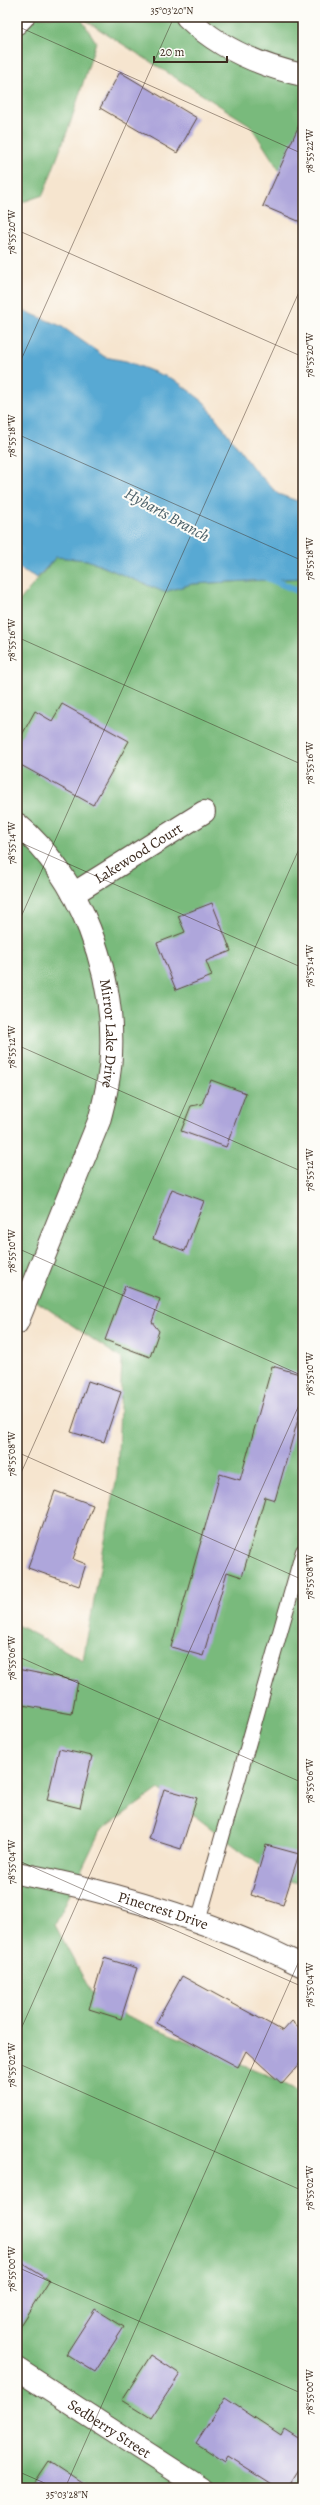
<svg xmlns="http://www.w3.org/2000/svg" width="320" height="2505" font-family="Alegreya,serif">
<style>
.forest{fill:#79ba7c;stroke:#5a724d}
.water{fill:#58a9d3;stroke:#4a6a78}
.lines{fill:none;stroke-linecap:round;stroke-linejoin:round}
.stream{stroke:#58a9d3;stroke-width:7}
.building{fill:#aea6db}
.service-casing{stroke:#574639;stroke-width:16}
.minor-casing{stroke:#574639;stroke-width:24}
.tertiary-casing{stroke:#574639;stroke-width:24}
.service{stroke:#fff;stroke-width:14}
.minor{stroke:#fff;stroke-width:22}
.tertiary{stroke:#fff;stroke-width:22}
.ticks{fill:none;stroke:#3b2a1e;stroke-width:1;stroke-opacity:0.45}
.labels{text-anchor:middle;dominant-baseline:central;stroke-width:4;stroke-linejoin:round;paint-order:stroke}
.street-label{font-size:15px;fill:#3b2a1e;stroke:#fdfcf7}
.water-label{font-size:16px;font-style:italic;fill:#475d66;stroke:#fdfcf7}
.neatline{fill:none;stroke:#3b2a1e;stroke-width:1.5}
.ticks-label{font-size:10px;text-anchor:middle;fill:#3b2a1e}
</style>
<rect width="100%" height="100%" fill="#fdfcf7"/>
<filter id="ink" filterUnits="userSpaceOnUse"><feTurbulence type="fractalNoise" baseFrequency=".025" numOctaves="2"/><feDisplacementMap in="SourceGraphic" scale="8" xChannelSelector="R" yChannelSelector="G"/><feConvolveMatrix kernelMatrix="1 2 1 2 8 2 1 2 1" color-interpolation-filters="sRGB"/></filter>
<filter id="wash" filterUnits="userSpaceOnUse"><feTurbulence type="fractalNoise" baseFrequency=".012" numOctaves="4" result="noise"/><feDisplacementMap in="SourceGraphic" scale="16" xChannelSelector="R" yChannelSelector="G"/><feGaussianBlur stdDeviation="0.9" result="paint"/><feColorMatrix in="noise" values="0 0 0 0 0 0 0 0 0 0 0 0 0 0 0 0 0 1.4 0 .05"/><feComposite in="paint" operator="in"/></filter>
<g filter="url(#wash)">
<rect width="100%" height="100%" fill="#f6e5cf"/>
<g class="forest">
<polygon points="17,17 303,17 303,207 250,125 80,17 96,42 70,124 43,195 17,204"/>
<polygon points="56,557 87,560 164,592 192,584 303,578 303,1884 277,1878 159,1789 100,1831 55,1925 91,1992 127,2016 270,2076 303,2094 303,2488 17,2488 17,1625 83,1660 117,1476 122,1359 17,1288 17,604"/>
</g>
<polygon class="water" points="17,308 61,326 105,357 126,361 175,380 204,402 253,468 278,494 303,503 303,578 192,584 164,592 87,560 56,557 37,578 17,567"/>
<g class="lines">
<polyline class="stream" points="261,575 303,593"/>
</g>
<g id="blocks">
<g class="building">
<polygon points="120,72 197,118 177,153 100,108"/>
<polygon points="303,116 303,223 263,206"/>
<polygon points="62,704 129,741 93,805 17,763 17,744 35,711 52,721"/>
<polygon points="212,903 231,951 206,961 212,976 176,990 157,943 185,932 178,916"/>
<polygon points="211,1080 246,1093 226,1147 181,1131 191,1106 202,1104"/>
<polygon points="172,1189 204,1201 185,1251 153,1239"/>
<polygon points="125,1286 160,1299 152,1322 159,1331 150,1357 105,1340"/>
<polygon points="272,1366 303,1375 303,1402 275,1500 265,1497 242,1577 227,1572 203,1656 171,1647 220,1474 240,1480"/>
<polygon points="88,1381 121,1392 104,1442 71,1432"/>
<polygon points="55,1491 93,1505 73,1559 86,1564 79,1586 28,1568"/>
<polygon points="17,1669 78,1681 72,1714 17,1704"/>
<polygon points="59,1749 92,1756 80,1808 47,1800"/>
<polygon points="164,1789 197,1798 181,1849 149,1839"/>
<polygon points="266,1845 299,1854 283,1905 251,1895"/>
<polygon points="104,1958 137,1968 121,2019 89,2009"/>
<polygon points="182,1976 283,2031 292,2021 303,2031 303,2060 282,2084 246,2051 238,2067 156,2023"/>
<polygon points="17,2260 49,2280 17,2330"/>
<polygon points="95,2309 124,2327 95,2372 66,2354"/>
<polygon points="151,2355 180,2374 151,2418 122,2400"/>
<polygon points="225,2398 281,2435 284,2429 303,2441 303,2463 287,2488 277,2488 228,2457 225,2462 196,2443"/>
<polygon points="49,2461 90,2488 31,2488"/>
</g>
</g>
</g>
<g filter="url(#ink)">
<use href="#blocks" fill-opacity="0" stroke="#574639" stroke-width="1"/>
<g class="lines">
<g class="service-casing">
<polyline id="service" points="198,1922 303,1551"/>
</g>
<g class="minor-casing">
<g id="minor">
<path d="M 187,17 C 219,48 261,66 303,75"/>
<polyline points="17,23 23,17"/>
<path id="s1" d="M 17,824 C 81,878 115,973 111,1055 C 110,1078 105,1099 99,1121 L 17,1323"/>
<path id="s2" d="M 73,894 L 204,812"/>
<path id="s3" d="M 17,2369 L 201,2488"/>
</g>
</g>
<g class="tertiary-casing">
<g id="tertiary">
<path id="s4" d="M 17,1873 C 115,1892 213,1921 303,1966"/>
</g>
</g>
<use href="#service" class="service"/>
<use href="#minor" class="minor"/>
<use href="#tertiary" class="tertiary"/>
</g>
</g>
<path class="ticks" d="M 17,26 L 303,154M 17,230 L 303,357M 17,369 L 174,17M 17,434 L 303,561M 17,637 L 303,765M 17,841 L 303,968M 17,926 L 303,283M 17,1045 L 303,1172M 17,1248 L 303,1376M 17,1452 L 303,1580M 17,1482 L 303,840M 17,1656 L 303,1783M 17,1860 L 303,1987M 17,2038 L 303,1396M 17,2063 L 303,2191M 17,2267 L 303,2394M 17,2471 L 56,2488M 65,2488 L 303,1952"/>
<g class="labels">
<g class="street-label">
<text stroke="none"><textPath href="#s2" startOffset="77">Lakewood Court</textPath></text>
<text stroke="none"><textPath href="#s1" startOffset="236">Mirror Lake Drive</textPath></text>
<text stroke="none"><textPath href="#s4" startOffset="151">Pinecrest Drive</textPath></text>
<text stroke="none"><textPath href="#s3" startOffset="110">Sedberry Street</textPath></text>
</g>
<g class="water-label">
<text transform="translate(167 515) rotate(29)">Hybarts Branch</text>
</g>
</g>
<rect width="320" height="2505" fill="none" stroke="#fdfcf7" stroke-width="44"/>
<path d="M154 56v6h73v-6" fill="none" stroke="#3b2a1e" stroke-width="2"/>
<text x="160" y="56" font-size="12" fill="#3b2a1e" stroke="#fdfcf7" stroke-width="3" paint-order="stroke">20 m</text>
<rect x="22" y="22" width="276" height="2461" class="neatline"/>
<g class="ticks-label">
<text x="172" y="14">35°03'20"N</text>
<text transform="translate(309 151) rotate(-90)" y="4">78°55'22"W</text>
<text transform="translate(11 232) rotate(-90)" y="4">78°55'20"W</text>
<text transform="translate(309 355) rotate(-90)" y="4">78°55'20"W</text>
<text transform="translate(11 436) rotate(-90)" y="4">78°55'18"W</text>
<text transform="translate(309 559) rotate(-90)" y="4">78°55'18"W</text>
<text transform="translate(11 640) rotate(-90)" y="4">78°55'16"W</text>
<text transform="translate(309 763) rotate(-90)" y="4">78°55'16"W</text>
<text transform="translate(11 843) rotate(-90)" y="4">78°55'14"W</text>
<text transform="translate(309 966) rotate(-90)" y="4">78°55'14"W</text>
<text transform="translate(11 1047) rotate(-90)" y="4">78°55'12"W</text>
<text transform="translate(309 1170) rotate(-90)" y="4">78°55'12"W</text>
<text transform="translate(11 1251) rotate(-90)" y="4">78°55'10"W</text>
<text transform="translate(309 1374) rotate(-90)" y="4">78°55'10"W</text>
<text transform="translate(11 1454) rotate(-90)" y="4">78°55'08"W</text>
<text transform="translate(309 1577) rotate(-90)" y="4">78°55'08"W</text>
<text transform="translate(11 1658) rotate(-90)" y="4">78°55'06"W</text>
<text transform="translate(309 1781) rotate(-90)" y="4">78°55'06"W</text>
<text transform="translate(11 1862) rotate(-90)" y="4">78°55'04"W</text>
<text transform="translate(309 1985) rotate(-90)" y="4">78°55'04"W</text>
<text transform="translate(11 2065) rotate(-90)" y="4">78°55'02"W</text>
<text transform="translate(309 2188) rotate(-90)" y="4">78°55'02"W</text>
<text transform="translate(11 2269) rotate(-90)" y="4">78°55'00"W</text>
<text transform="translate(309 2392) rotate(-90)" y="4">78°55'00"W</text>
<text x="67" y="2498">35°03'28"N</text>
</g>
</svg>
